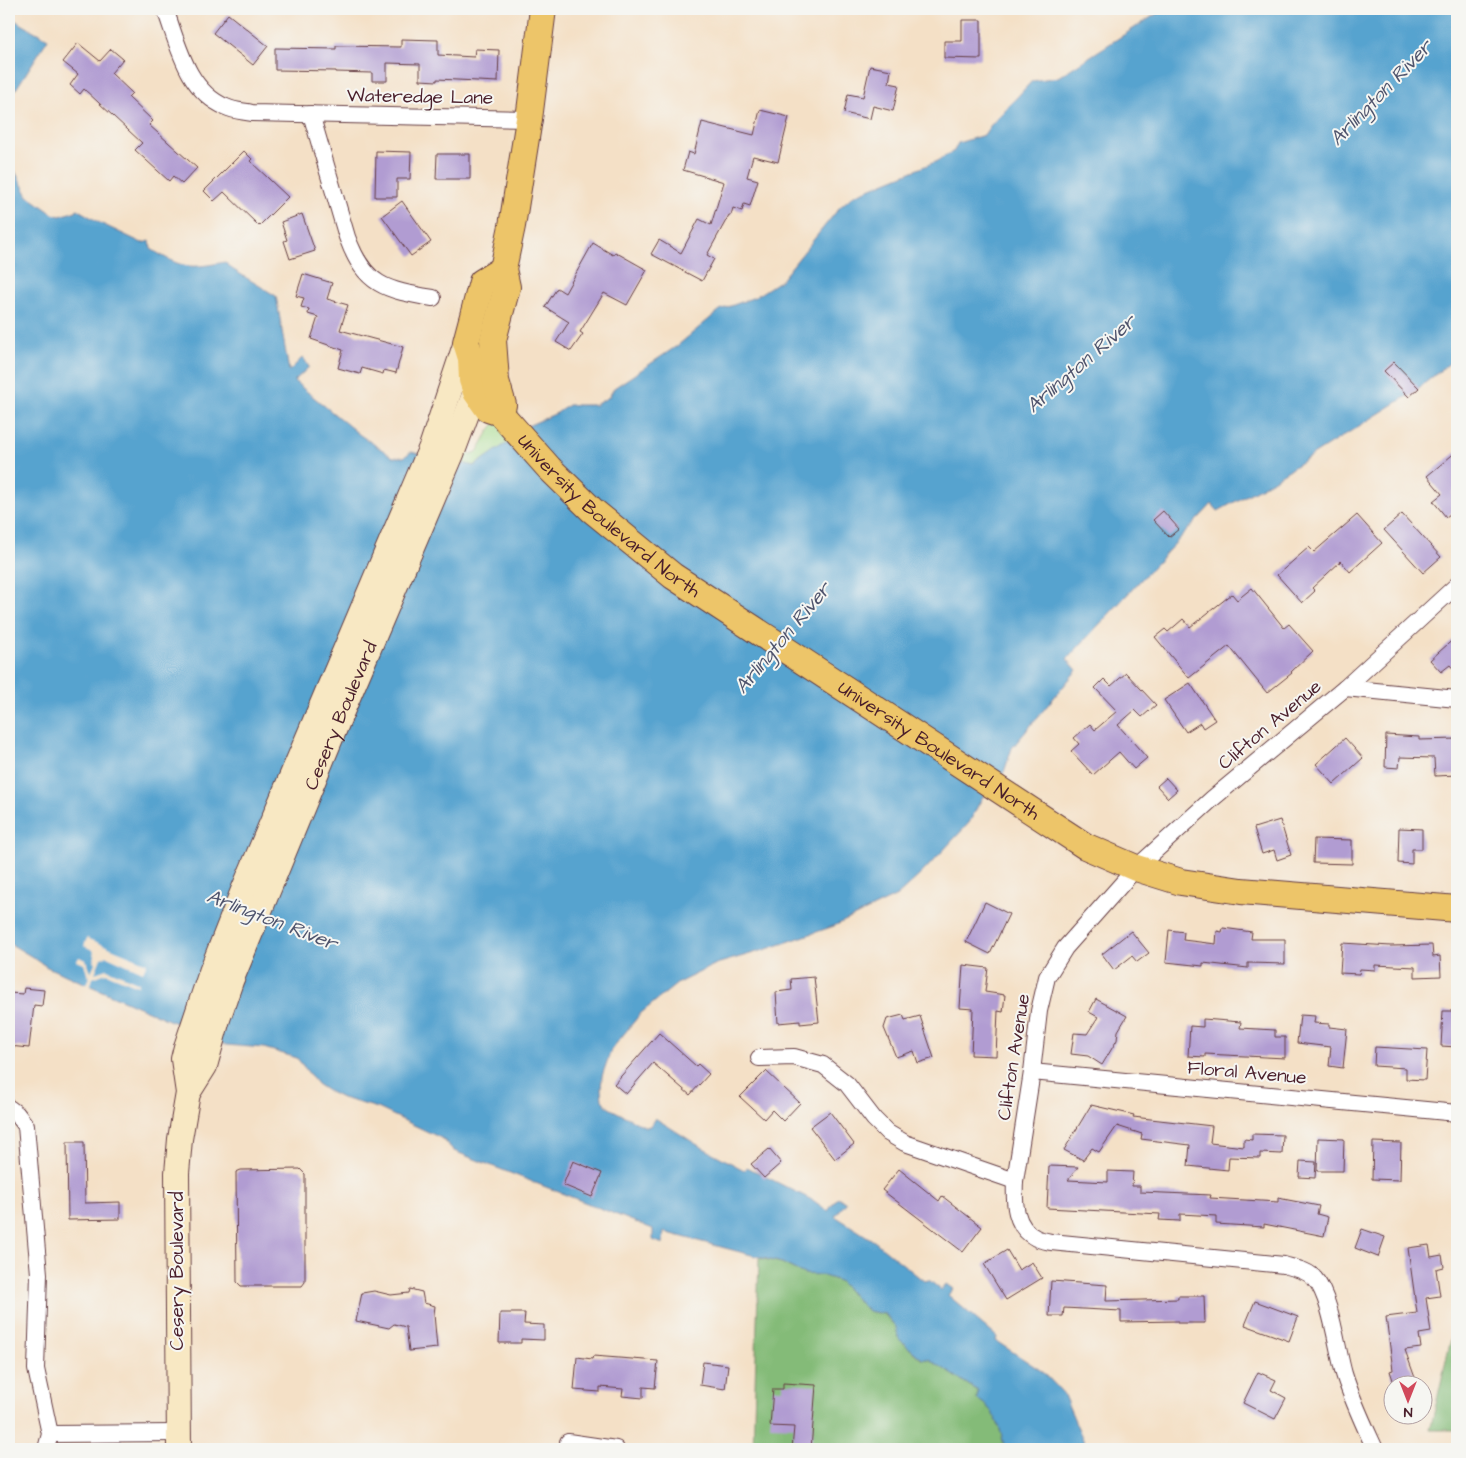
<svg xmlns="http://www.w3.org/2000/svg" width="1466" height="1458" font-family="'Architects Daughter',sans-serif">
<style>
.green{fill:#a5db8c;stroke:#787d5c}
.forest{fill:#84bb78;stroke:#676d52}
.water{fill:#57a3cf;stroke:#50617d}
.pier{fill:#f4e0c6}
.building{fill:#b19cd2}
.lines{fill:none;stroke-linecap:round;stroke-linejoin:round}
.street-casing{stroke:#643c42;stroke-width:18}
.secondary-casing{stroke:#643c42;stroke-width:26}
.primary-casing{stroke:#643c42;stroke-width:28}
.street{stroke:#fff;stroke-width:16}
.secondary{stroke:#f8e8c3;stroke-width:24}
.primary{stroke:#edc569;stroke-width:26}
.labels{text-anchor:middle;dominant-baseline:central;stroke-width:4;stroke-linejoin:round;paint-order:stroke}
.street-label{font-size:19px;fill:#4a1f2b;stroke:#f6f6f2}
.water-label{font-size:20px;font-style:italic;fill:#4f546d;stroke:#f6f6f2}
</style>
<rect width="100%" height="100%" fill="#f6f6f2"/>
<filter id="ink" filterUnits="userSpaceOnUse"><feTurbulence type="fractalNoise" baseFrequency=".02" numOctaves="2"/><feDisplacementMap in="SourceGraphic" scale="10" xChannelSelector="R" yChannelSelector="G"/><feConvolveMatrix kernelMatrix="1 2 1 2 8 2 1 2 1" color-interpolation-filters="sRGB"/></filter>
<filter id="wash" filterUnits="userSpaceOnUse"><feTurbulence type="fractalNoise" baseFrequency=".0096" numOctaves="4" result="noise"/><feDisplacementMap in="SourceGraphic" scale="20" xChannelSelector="R" yChannelSelector="G"/><feGaussianBlur stdDeviation="1.12" result="paint"/><feColorMatrix in="noise" values="0 0 0 0 0 0 0 0 0 0 0 0 0 0 0 0 0 1.4 0 .05"/><feComposite in="paint" operator="in"/></filter>
<g filter="url(#wash)">
<rect width="100%" height="100%" fill="#f4e0c6"/>
<polygon class="green" points="513,401 523,428 510,443 474,466 461,462 465,453 471,454 477,452 489,431"/>
<g class="forest">
<path d="M 759,1258 L 782,1263 L 804,1274 L 821,1275 L 839,1281 L 868,1311 L 884,1314 L 896,1327 L 899,1339 L 921,1359 L 929,1359 L 978,1391 L 977,1399 C 998,1412 999,1426 1005,1449 L 753,1449 Z"/>
<polygon points="1457,1313 1457,1430 1430,1430"/>
</g>
<g class="water">
<path d="M 1164,9 L 1457,9 L 1457,346 L 1451,351 L 1457,357 L 1415,391 L 1260,488 L 1218,511 L 1212,504 L 1067,659 L 1077,670 L 1012,748 L 1004,772 L 982,798 L 969,823 L 921,874 L 897,896 L 834,926 L 764,950 L 716,964 L 678,983 L 641,1013 L 611,1050 L 602,1076 L 601,1089 L 602,1100 L 609,1108 L 646,1127 L 650,1126 L 655,1118 L 696,1144 L 744,1170 L 747,1167 L 814,1201 L 828,1211 L 838,1197 L 846,1203 L 835,1216 L 874,1241 L 924,1281 L 929,1280 L 941,1290 L 946,1284 L 953,1289 L 948,1295 L 997,1337 L 996,1341 L 1043,1372 L 1063,1393 L 1087,1449 L 1005,1449 C 999,1426 998,1412 977,1399 L 978,1391 L 929,1359 L 922,1359 L 899,1339 L 896,1327 L 885,1314 L 868,1311 L 839,1281 L 821,1275 L 804,1274 L 782,1263 L 664,1232 L 663,1244 L 653,1240 L 653,1229 L 454,1151 L 443,1139 L 378,1108 L 342,1098 L 326,1090 L 317,1084 L 297,1058 L 264,1048 L 226,1045 L 47,967 L 34,958 L 9,943 L 9,160 L 28,196 L 53,214 L 60,216 L 76,211 L 77,209 L 100,223 L 142,243 L 150,241 L 151,249 C 183,269 189,269 225,262 L 232,269 L 276,296 L 289,371 L 303,357 L 309,367 L 294,381 L 360,435 L 393,457 L 404,457 L 411,452 L 474,466 L 504,445 L 511,443 L 523,428 L 557,413 L 568,405 L 595,405 L 609,397 L 614,388 L 677,346 L 720,310 L 755,297 L 781,280 L 840,207 L 854,195 L 935,162 L 954,151 L 958,143 L 984,135 L 990,126 L 1032,81 L 1058,77 Z"/>
<polygon points="9,17 48,39 9,100"/>
</g>
<polygon class="pier" points="87,938 147,963 143,972 107,956 101,958 95,973 107,969 139,983 138,986 106,973 93,978 89,988 85,986 89,977 84,964 77,961 79,957 86,960 91,972 95,963 93,962 95,956 93,950 84,946"/>
<g id="blocks">
<g class="building">
<polygon points="228,14 268,46 253,65 213,33"/>
<polygon points="962,20 981,20 981,59 944,58 944,41 962,41"/>
<polygon points="401,39 438,40 438,55 474,57 475,49 499,50 498,82 437,79 437,81 420,80 420,64 387,63 387,81 372,81 372,73 336,72 336,71 275,70 275,48 336,49 336,46 401,47"/>
<polygon points="78,43 100,61 111,49 123,59 111,73 132,93 128,97 153,121 149,125 197,168 182,184 173,176 169,181 135,150 142,143 84,89 80,94 70,85 78,74 63,62"/>
<polygon points="870,66 891,70 889,83 899,85 893,111 873,106 870,119 844,113 848,94 863,97"/>
<polygon points="760,110 789,117 778,162 753,156 747,177 758,180 750,206 744,204 742,211 733,208 731,215 729,215 707,255 714,259 702,281 651,254 659,240 681,253 699,219 711,225 724,182 683,170 688,152 694,154 702,122 754,135"/>
<polygon points="244,151 252,159 250,161 288,197 259,226 224,192 214,201 204,191"/>
<polygon points="376,151 411,152 410,179 397,179 397,197 375,197"/>
<polygon points="437,154 470,154 470,179 436,179"/>
<polygon points="402,201 431,242 411,256 382,216"/>
<polygon points="302,214 315,251 290,259 284,241 287,240 281,222"/>
<polygon points="593,243 613,255 615,252 647,270 627,305 604,293 580,332 583,334 571,351 556,342 569,322 545,307 557,288 565,293"/>
<polygon points="303,274 332,283 327,299 348,305 340,330 403,347 396,373 384,370 383,374 362,368 360,374 338,368 343,350 311,339 318,317 308,314 309,309 301,307 304,298 296,296"/>
<polygon points="1394,362 1419,388 1409,397 1384,371"/>
<polygon points="1457,451 1457,489 1452,493 1457,499 1457,509 1446,517 1433,501 1442,494 1427,476"/>
<polygon points="1163,511 1179,529 1169,537 1153,520"/>
<polygon points="1402,514 1441,557 1423,573 1384,530"/>
<polygon points="1357,515 1382,543 1350,572 1341,561 1312,588 1315,591 1302,603 1277,575 1309,547 1314,552"/>
<polygon points="1252,588 1284,628 1289,624 1313,651 1291,672 1292,673 1267,693 1229,646 1189,678 1155,637 1165,629 1168,632 1183,619 1190,627 1232,594 1237,600"/>
<polygon points="1457,636 1457,673 1450,665 1441,672 1430,660"/>
<polygon points="1126,673 1156,705 1142,717 1135,710 1118,725 1147,758 1134,769 1119,752 1093,775 1071,751 1079,744 1074,738 1090,724 1095,730 1117,711 1095,688 1104,679 1111,686"/>
<polygon points="1190,683 1215,720 1203,728 1200,723 1186,732 1164,700"/>
<polygon points="1386,735 1419,737 1419,740 1457,739 1457,775 1435,776 1434,758 1400,757 1399,768 1385,767"/>
<polygon points="1345,738 1363,758 1334,784 1316,764"/>
<polygon points="1166,778 1177,790 1168,798 1157,786"/>
<polygon points="1280,820 1291,855 1277,860 1274,850 1262,854 1254,828"/>
<polygon points="1399,828 1422,829 1422,849 1412,849 1412,864 1398,863"/>
<polygon points="1314,839 1352,840 1352,864 1313,863"/>
<polygon points="985,902 1009,914 990,954 966,942"/>
<polygon points="1223,928 1252,932 1251,939 1285,939 1285,964 1248,963 1248,968 1203,963 1203,966 1166,962 1169,930 1184,932 1183,940 1216,944 1217,931 1222,932"/>
<polygon points="1131,931 1149,953 1137,962 1132,956 1114,970 1102,954"/>
<polygon points="1342,943 1391,946 1432,945 1433,957 1440,956 1441,976 1415,977 1415,967 1375,965 1375,970 1360,969 1359,974 1340,973"/>
<polygon points="963,965 988,968 985,992 1005,995 1003,1012 998,1011 996,1056 971,1055 973,1009 960,1008"/>
<polygon points="814,977 819,1022 800,1024 800,1021 778,1023 776,992 792,990 791,979"/>
<polygon points="24,988 44,990 42,1006 34,1005 29,1048 9,1046 9,993 23,994"/>
<polygon points="1096,999 1127,1016 1118,1031 1117,1040 1102,1065 1088,1056 1071,1054 1074,1033 1087,1034 1098,1017 1089,1012"/>
<polygon points="1443,1011 1457,1011 1457,1047 1441,1046"/>
<polygon points="903,1015 905,1020 920,1016 934,1058 918,1063 914,1051 896,1057 884,1028 887,1019"/>
<polygon points="1300,1015 1315,1016 1314,1023 1329,1024 1329,1027 1347,1029 1343,1068 1329,1066 1331,1047 1297,1043"/>
<polygon points="1203,1019 1241,1022 1240,1028 1275,1030 1275,1037 1285,1037 1285,1058 1205,1054 1205,1057 1188,1056 1190,1026 1203,1027"/>
<polygon points="659,1033 696,1066 698,1064 709,1074 690,1095 653,1063 626,1094 614,1084"/>
<polygon points="1375,1047 1427,1050 1425,1080 1406,1079 1406,1068 1374,1066"/>
<polygon points="766,1071 800,1103 783,1121 772,1110 764,1119 740,1097"/>
<polygon points="1091,1105 1134,1115 1133,1117 1212,1126 1210,1143 1244,1147 1244,1139 1252,1140 1252,1134 1283,1135 1282,1154 1260,1153 1260,1158 1229,1157 1228,1170 1188,1166 1190,1145 1141,1139 1142,1134 1117,1126 1099,1152 1092,1148 1083,1160 1064,1150"/>
<polygon points="830,1112 854,1144 835,1159 810,1127"/>
<polygon points="1318,1138 1344,1139 1343,1171 1317,1171"/>
<polygon points="67,1142 84,1142 85,1203 120,1202 120,1219 68,1220"/>
<polygon points="1373,1142 1401,1143 1400,1180 1372,1179"/>
<polygon points="769,1149 781,1163 764,1178 751,1164"/>
<polygon points="573,1161 602,1173 592,1197 563,1185"/>
<polygon points="1300,1161 1316,1162 1315,1178 1299,1177"/>
<polygon points="1049,1166 1078,1167 1068,1180 1108,1182 1108,1171 1133,1172 1132,1186 1140,1186 1140,1192 1211,1195 1210,1198 1278,1202 1278,1198 1319,1206 1317,1214 1328,1217 1324,1236 1264,1224 1264,1227 1216,1224 1216,1216 1180,1214 1180,1221 1159,1220 1160,1214 1047,1208"/>
<polygon points="300,1169 305,1174 305,1282 302,1286 241,1286 237,1282 236,1172 241,1170"/>
<polygon points="899,1169 939,1201 942,1196 982,1227 963,1252 882,1190"/>
<polygon points="1362,1229 1385,1237 1378,1257 1355,1248"/>
<polygon points="1429,1245 1431,1257 1442,1255 1444,1267 1436,1269 1440,1296 1426,1298 1431,1332 1419,1334 1421,1348 1405,1350 1418,1386 1395,1386 1390,1371 1393,1370 1386,1317 1417,1313 1408,1248"/>
<polygon points="1007,1250 1019,1270 1032,1262 1042,1278 1006,1300 984,1264"/>
<polygon points="1051,1281 1107,1285 1106,1301 1178,1299 1178,1296 1204,1296 1205,1323 1178,1323 1178,1321 1121,1322 1121,1311 1064,1308 1063,1316 1049,1316"/>
<polygon points="410,1289 422,1292 424,1303 435,1306 434,1314 437,1348 409,1351 406,1327 394,1324 389,1328 356,1321 362,1293 374,1291 391,1295 409,1293"/>
<polygon points="1255,1301 1298,1317 1289,1341 1245,1325"/>
<polygon points="500,1313 525,1313 524,1324 544,1325 544,1340 521,1339 521,1343 499,1343"/>
<polygon points="593,1356 658,1361 655,1388 643,1387 643,1398 622,1396 623,1389 600,1387 600,1392 574,1390 577,1357 592,1359"/>
<polygon points="703,1362 728,1365 725,1389 700,1385"/>
<polygon points="1258,1372 1276,1380 1271,1390 1286,1398 1275,1419 1243,1403"/>
<polygon points="783,1383 816,1385 811,1449 792,1449 794,1427 770,1426 773,1389 783,1389"/>
</g>
</g>
</g>
<g filter="url(#ink)">
<use href="#blocks" fill-opacity="0" stroke="#643c42" stroke-width="1"/>
<g class="lines">
<g class="street-casing">
<g id="street">
<path d="M 165,9 C 178,44 187,91 226,107 C 234,111 243,111 252,113 L 529,119"/>
<path d="M 311,114 L 347,237 C 365,286 385,290 433,298"/>
<polyline points="1345,688 1457,699"/>
<polyline points="759,1058 794,1057 823,1065 847,1084 874,1119 888,1133 905,1143 1015,1181"/>
<polyline points="1032,1072 1457,1113"/>
<polyline points="9,1108 17,1114 26,1126 39,1274 36,1369 50,1434 46,1449"/>
<polyline points="50,1434 178,1433"/>
<polyline points="569,1449 568,1442 616,1449"/>
<path d="M 1375,1449 C 1364,1425 1352,1400 1344,1374 C 1337,1350 1331,1297 1315,1279 C 1308,1270 1294,1268 1284,1265 L 1051,1242 C 1046,1241 1040,1240 1036,1238 C 1014,1227 1014,1201 1015,1181 L 1032,1072 L 1039,1011 L 1047,977 L 1065,948 L 1136,868 L 1212,799 L 1345,688 L 1457,585"/>
</g>
</g>
<g class="secondary-casing">
<g id="secondary">
<path id="s1" d="M 188,1093 L 205,1066 L 218,1019 L 231,981 L 338,721 L 452,454 L 481,376"/>
<polyline points="179,1449 177,1173 180,1139 188,1093 183,1059 186,1047 211,972 242,893 431,447 466,342"/>
</g>
</g>
<g class="primary-casing">
<g id="primary">
<path id="s2" d="M 503,269 L 482,282 L 466,342 L 471,358 L 472,380 L 476,392 L 488,409 L 500,413 L 549,468 L 592,510 L 673,576 L 1085,846 L 1136,868 L 1181,882 L 1241,891 L 1457,909"/>
<polyline points="500,413 503,405 496,381 493,340 507,287 503,269 512,226 529,119 543,9"/>
</g>
</g>
<use href="#street" class="street"/>
<use href="#secondary" class="secondary"/>
<use href="#primary" class="primary"/>
</g>
</g>
<g class="labels">
<g class="street-label">
<text transform="translate(420 97) rotate(1)">Wateredge Lane</text>
<text stroke="none"><textPath href="#s2" startOffset="322">University Boulevard North</textPath></text>
<text stroke="none"><textPath href="#s1" startOffset="408">Cesery Boulevard</textPath></text>
<text transform="translate(1270 725) rotate(-40)">Clifton Avenue</text>
<text stroke="none"><textPath href="#s2" startOffset="728">University Boulevard North</textPath></text>
<text transform="translate(1014 1057) rotate(-81)">Clifton Avenue</text>
<text transform="translate(1247 1073) rotate(5)">Floral Avenue</text>
<text transform="translate(177 1271) rotate(-90)">Cesery Boulevard</text>
</g>
<g class="water-label">
<text transform="translate(1381 93) rotate(-46)">Arlington River</text>
<text transform="translate(1081 364) rotate(-41)">Arlington River</text>
<text transform="translate(783 638) rotate(-50)">Arlington River</text>
<text transform="translate(272 920) rotate(21)">Arlington River</text>
</g>
</g>
<rect width="1466" height="1458" fill="none" stroke="#f6f6f2" stroke-width="30"/>
<g transform="translate(1408 1400) rotate(180)"><circle r="24" fill="#f6f6f2" stroke="#b1a0a2"/>
<path d="M0-4L9 19L0 12L-9 19Z" fill="#d1495b"/>
<text y="-8" font-size="14" font-weight="bold" text-anchor="middle" fill="#4a1f2b">N</text>
</g>
</svg>
